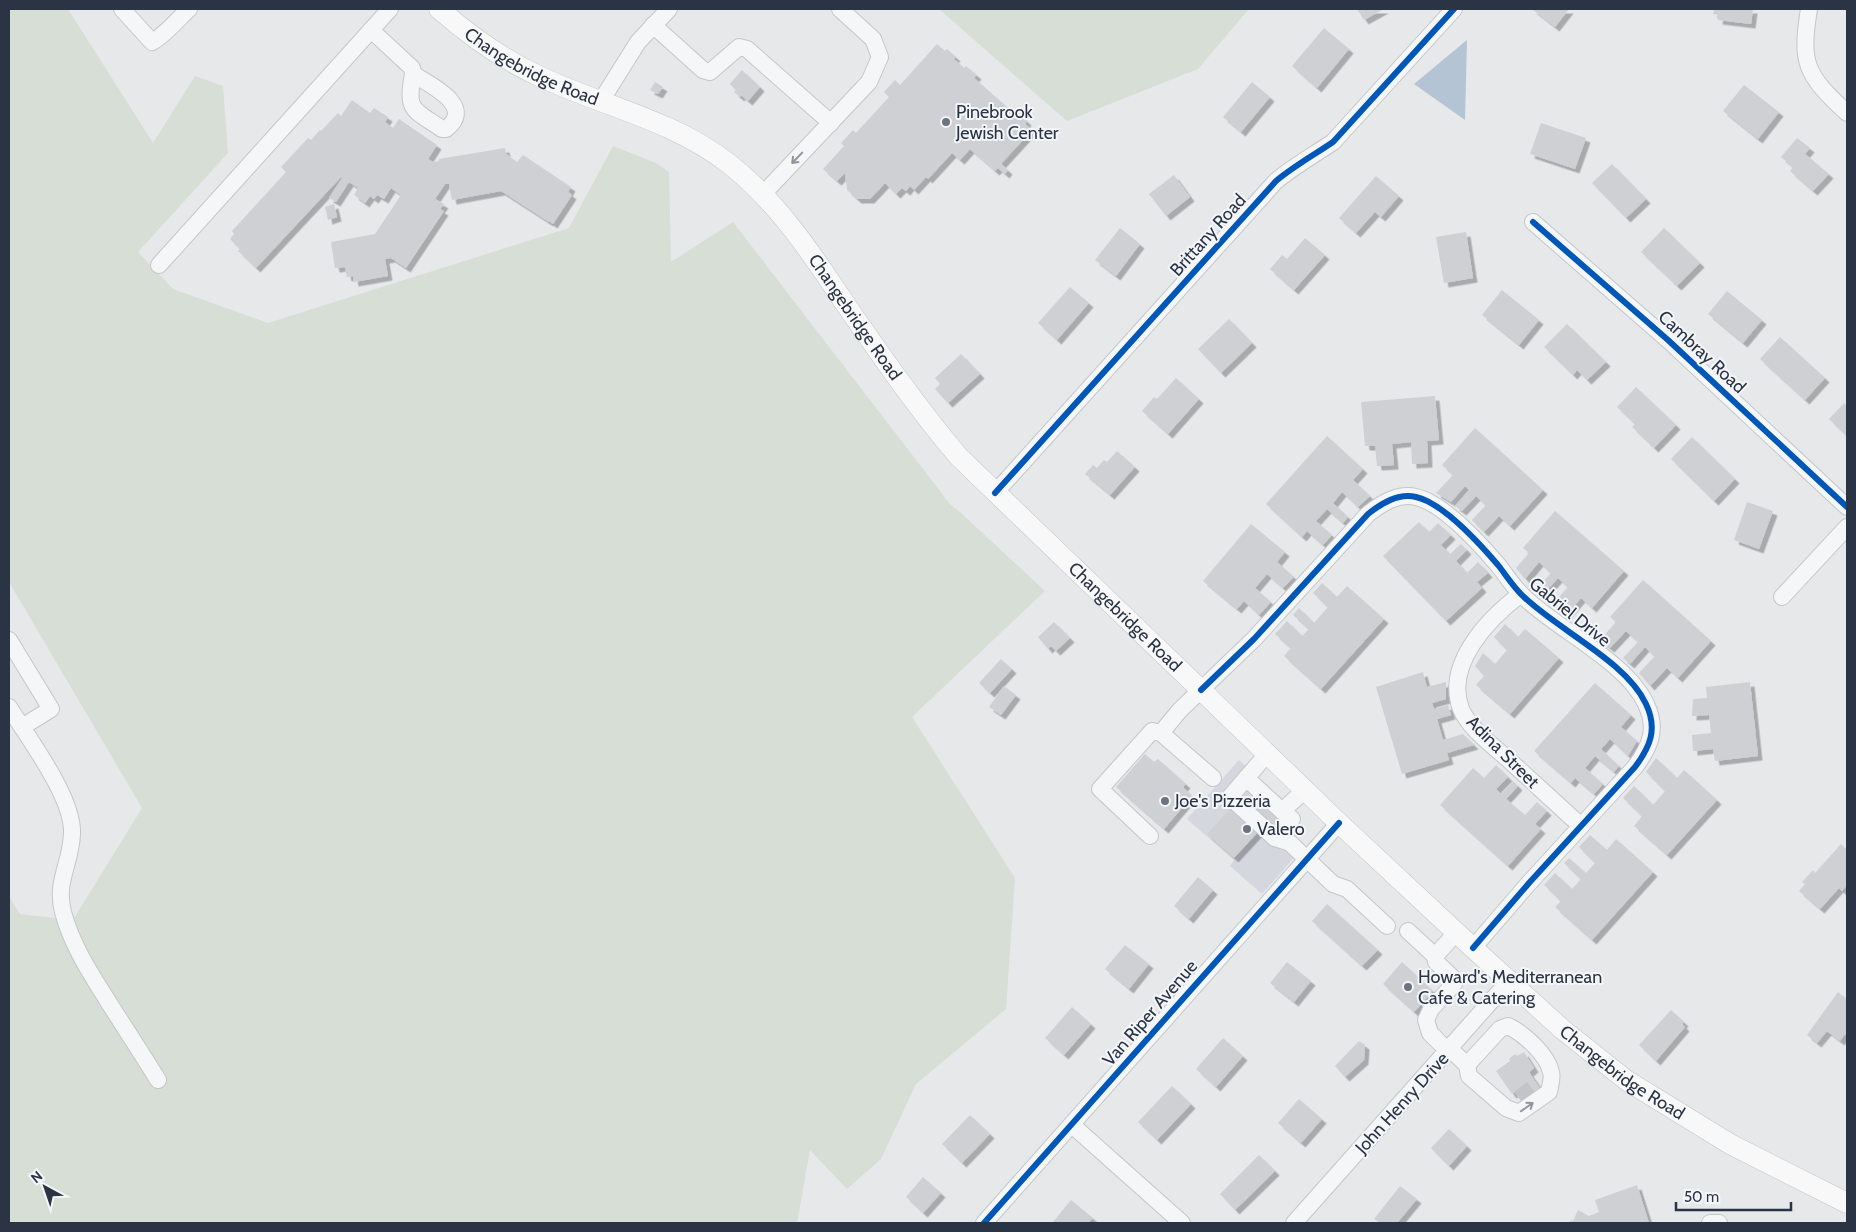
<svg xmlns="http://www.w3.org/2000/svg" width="1856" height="1232" font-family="Cabin,sans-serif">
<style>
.built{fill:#d4d7dd}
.green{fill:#d6ded6}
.water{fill:#b4c4d5}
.building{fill:#ced0d3;filter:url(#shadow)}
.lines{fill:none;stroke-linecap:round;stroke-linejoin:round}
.minor-tunnel{stroke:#c1c4c9;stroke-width:16;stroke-dasharray:16 8;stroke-linecap:butt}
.minor-casing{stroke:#c4c6c8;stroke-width:18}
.major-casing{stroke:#c2c5c8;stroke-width:21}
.minor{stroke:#f5f6f7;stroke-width:16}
.major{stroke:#f8f8f8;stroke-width:20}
.cycleway-casing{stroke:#f4f6f9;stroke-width:9}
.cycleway{stroke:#0057b8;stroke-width:6}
.oneway{stroke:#90959e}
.poi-dot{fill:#6c737f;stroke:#f4f6f9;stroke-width:2}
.labels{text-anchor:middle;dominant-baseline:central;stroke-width:4;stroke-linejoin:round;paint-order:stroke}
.street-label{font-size:18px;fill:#2b3445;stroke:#f4f6f9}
.poi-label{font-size:18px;fill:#2b3445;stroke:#f4f6f9;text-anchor:start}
</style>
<defs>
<filter id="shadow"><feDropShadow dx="4.5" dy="4.5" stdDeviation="0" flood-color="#0004"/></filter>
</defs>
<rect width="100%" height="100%" fill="#e6e8ea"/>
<polygon class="built" points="1239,760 1293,810 1297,839 1305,845 1262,894 1230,866 1234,860 1187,819"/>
<g class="green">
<polygon points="9,9 68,9 153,143 195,76 223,86 228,153 138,252 173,289 268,323 569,228 613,146 656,163 669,172 671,262 733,222 950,504 961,513 1045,591 912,717 1015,878 1006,1009 916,1084 881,1159 847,1189 810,1150 797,1223 9,1223 9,896 20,914 73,920 142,808 9,582"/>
<polygon points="939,9 1249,9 1198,69 1067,121"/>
</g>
<polygon class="water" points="1467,40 1465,120 1414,84"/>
<g class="building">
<polygon points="1357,9 1384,9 1364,20"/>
<polygon points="1532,9 1569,9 1555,27"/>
<polygon points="1714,9 1753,9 1751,24 1718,20 1719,15 1713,14"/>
<polygon points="1324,28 1349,49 1317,88 1292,66"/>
<polygon points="937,44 945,51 947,49 956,57 954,59 964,68 966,66 977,75 974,78 1016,115 1018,113 1027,121 1025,124 1032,130 1001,164 1008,170 1005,174 998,168 995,171 970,149 960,160 952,153 928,179 926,177 914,190 910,186 906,191 902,188 896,194 885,183 870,199 857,199 847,190 845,173 837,181 823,169 844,146 841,143 853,130 856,133 889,97 884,92 895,80 900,85"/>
<polygon points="742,70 760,87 748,101 741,95 740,97 734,92 736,90 730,84"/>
<polygon points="655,82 663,87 658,94 650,90"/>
<polygon points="1252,82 1270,97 1241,132 1223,117"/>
<polygon points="1744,85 1779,112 1758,139 1723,111"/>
<polygon points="352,100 370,113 374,108 388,117 385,122 393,128 399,119 437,145 428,159 433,162 439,161 439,159 505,148 506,154 517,162 523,155 571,187 568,192 572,195 553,224 549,221 549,222 501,191 452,200 449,184 445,184 435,199 444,204 440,209 444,211 406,268 391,258 385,259 388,276 354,282 353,276 347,277 345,267 335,268 331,242 375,234 401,195 391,188 384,199 377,195 374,199 370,196 365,203 354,195 358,188 349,182 336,202 329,198 342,178 341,177 256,268 238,251 240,249 230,239 234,234 232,231 286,172 281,167 308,138 311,140 320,130 321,131 338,113 341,116"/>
<polygon points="1541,123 1586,138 1575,169 1530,154"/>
<polygon points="1797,138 1810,148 1805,154 1829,174 1813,191 1790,171 1793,167 1781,157"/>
<polygon points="1612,164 1646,199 1626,218 1592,183"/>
<polygon points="1174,175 1190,197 1166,216 1149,194"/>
<polygon points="1376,176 1399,196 1381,217 1375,212 1356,233 1339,218"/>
<polygon points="334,204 337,217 328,220 325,207"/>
<polygon points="1120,228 1140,244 1116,276 1095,260"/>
<polygon points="1664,228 1700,263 1677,286 1641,252"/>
<polygon points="1466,232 1473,278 1444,283 1436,237"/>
<polygon points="1305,238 1325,255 1294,290 1270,269 1282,255 1287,259"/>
<polygon points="1070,287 1089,303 1057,340 1038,323"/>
<polygon points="1502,290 1539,320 1519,345 1482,315"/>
<polygon points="1727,291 1762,320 1743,343 1708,314"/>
<polygon points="1229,319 1252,343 1221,373 1198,349"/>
<polygon points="1567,324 1606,362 1587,380 1577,370 1573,375 1544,347"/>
<polygon points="1780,337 1825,378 1805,400 1760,359"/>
<polygon points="961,354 980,374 948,403 935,389 940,384 935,378"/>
<polygon points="1176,378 1199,399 1168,434 1142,411 1154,397 1157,399"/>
<polygon points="1636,387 1676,425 1654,448 1632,427 1635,424 1617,407"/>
<polygon points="1435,396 1439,440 1427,441 1428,463 1412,464 1411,442 1392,444 1394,465 1377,466 1375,446 1365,446 1361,402"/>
<polygon points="1844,403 1847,406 1847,436 1829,419"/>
<polygon points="1475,428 1543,490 1510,526 1499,516 1484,532 1472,520 1486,505 1476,496 1462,511 1455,506 1469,490 1465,486 1451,502 1436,493 1453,475 1442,465"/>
<polygon points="1327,436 1363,469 1353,480 1370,496 1358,507 1342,492 1333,503 1348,517 1343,523 1327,509 1316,521 1332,535 1323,545 1307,531 1302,537 1266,504"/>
<polygon points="1692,437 1735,479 1714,501 1671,459"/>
<polygon points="1117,451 1135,467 1110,495 1085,474 1093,465 1097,468 1104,460 1107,462"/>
<polygon points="1747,502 1773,511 1759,549 1734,540"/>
<polygon points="1555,511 1624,571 1592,608 1581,598 1566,615 1552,605 1568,587 1558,578 1542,596 1535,591 1551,573 1539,562 1525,579 1516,568 1529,553 1523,548"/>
<polygon points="1419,522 1429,532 1438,523 1451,535 1441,545 1450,554 1461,544 1467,550 1456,561 1467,573 1478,562 1488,573 1477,582 1482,588 1446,621 1383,556"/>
<polygon points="1251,524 1285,552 1277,562 1294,577 1283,588 1267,574 1255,588 1271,602 1259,615 1244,601 1237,609 1203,581"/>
<polygon points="1643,580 1711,641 1678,678 1667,668 1650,686 1639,673 1655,656 1650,652 1645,647 1630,664 1623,658 1638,642 1626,631 1610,648 1600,640 1616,622 1610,617"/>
<polygon points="1322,583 1337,597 1347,586 1384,619 1321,689 1284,656 1291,648 1275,634 1287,621 1302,636 1309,629 1293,615 1299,608 1314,623 1328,607 1313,593"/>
<polygon points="1054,622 1070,638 1056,651 1051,646 1048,649 1038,637"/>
<polygon points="1505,624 1518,637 1525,629 1559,658 1510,714 1476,685 1484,676 1475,666 1483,653 1495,664 1507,650 1494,637"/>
<polygon points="1001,659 1012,669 990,693 979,683"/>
<polygon points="1423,672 1427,687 1446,682 1446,699 1432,703 1434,709 1448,705 1451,715 1437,719 1443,740 1463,734 1474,745 1447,753 1449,760 1402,774 1376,687"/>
<polygon points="1750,682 1758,756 1715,761 1713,749 1693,751 1692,735 1711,733 1709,715 1692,716 1693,699 1707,698 1706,687"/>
<polygon points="1595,683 1631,715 1621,727 1637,741 1628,756 1610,739 1601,749 1619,766 1614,772 1595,756 1585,768 1603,784 1594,794 1575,778 1571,783 1534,751"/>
<polygon points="1004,686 1016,695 1001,715 989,707"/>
<polygon points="1145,754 1154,762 1158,759 1186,784 1183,787 1192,796 1164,829 1116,787"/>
<polygon points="1656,758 1677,778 1684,770 1717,800 1667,855 1634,826 1642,816 1623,798 1634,786 1653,805 1665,791 1646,772"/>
<polygon points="1496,765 1508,777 1496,789 1501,794 1513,781 1518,786 1506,799 1525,815 1537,802 1547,811 1535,824 1541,829 1508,866 1440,805 1473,768 1484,778"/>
<polygon points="1257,792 1285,817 1273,830 1245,805"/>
<polygon points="1231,808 1258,832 1234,858 1207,834"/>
<polygon points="1590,835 1607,850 1616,839 1653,872 1592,940 1555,907 1561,901 1544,885 1555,873 1572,889 1581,879 1564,863 1569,858 1586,873 1595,863 1579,847"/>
<polygon points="1841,844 1847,850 1847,885 1842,891 1839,888 1820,909 1799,891 1805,884 1802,882 1813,870 1815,873"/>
<polygon points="1198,877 1213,890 1189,919 1174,906"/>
<polygon points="1327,904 1378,950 1362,966 1312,921"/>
<polygon points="1125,945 1149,964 1129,989 1105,969"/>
<polygon points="1287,962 1311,981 1294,1002 1270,983"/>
<polygon points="1402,962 1433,991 1414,1012 1383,984"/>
<polygon points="1838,992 1847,999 1847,1036 1845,1034 1840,1041 1827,1031 1817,1043 1807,1035"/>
<polygon points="1072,1007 1091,1024 1064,1055 1045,1038"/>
<polygon points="1671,1010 1684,1022 1682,1024 1685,1027 1656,1061 1639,1045"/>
<polygon points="1223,1038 1243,1056 1216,1087 1196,1069"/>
<polygon points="1359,1041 1365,1045 1364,1060 1345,1077 1335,1066"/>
<polygon points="1524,1052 1534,1068 1529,1072 1541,1090 1522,1103 1515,1092 1512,1094 1496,1071 1510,1061 1509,1059 1515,1054 1517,1056"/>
<polygon points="1172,1086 1191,1104 1157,1140 1138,1122"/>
<polygon points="1299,1099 1322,1119 1301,1143 1278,1123"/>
<polygon points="970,1115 990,1134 962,1163 942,1144"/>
<polygon points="1449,1129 1467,1146 1449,1166 1431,1148"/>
<polygon points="1259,1155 1275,1171 1235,1210 1220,1194"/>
<polygon points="923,1177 941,1193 923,1213 906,1197"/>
<polygon points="1637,1185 1649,1223 1569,1223 1571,1220 1573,1221 1578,1210 1589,1216 1599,1212 1595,1200"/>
<polygon points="1400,1186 1417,1199 1397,1223 1380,1223 1374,1219"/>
<polygon points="1071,1200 1093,1218 1088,1223 1052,1223"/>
</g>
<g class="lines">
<polyline class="minor-tunnel" points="1519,1098 1538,1084"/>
<g class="minor-casing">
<g id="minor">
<path d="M 122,9 L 152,42 C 163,37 179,18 189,9"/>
<path d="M 1809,9 C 1800,64 1806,75 1847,113"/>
<polyline points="653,25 703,70 710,72 739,47 747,49 831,123"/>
<polyline points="371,30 412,68 413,74"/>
<path d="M 413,74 C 430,85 476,106 446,129 L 442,129 C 413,109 406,112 413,74 Z"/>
<polyline points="601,101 638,42 669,9"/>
<polyline points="763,194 869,82 880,57 873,39 840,9"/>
<polyline points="1533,222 1668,340 1847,507"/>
<polyline points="159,265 390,9"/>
<path d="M 995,493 L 1276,181 C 1294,166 1314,155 1333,142 L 1454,9"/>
<path d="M 1521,594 C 1489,618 1444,664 1461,709 C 1470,730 1494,746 1511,762 C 1534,783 1558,805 1581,826"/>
<polyline points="1782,597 1847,527"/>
<polyline points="9,640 51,709 22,727"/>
<path d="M 9,707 C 28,738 74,798 72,834 C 71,863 55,882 63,912 C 72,946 91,974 109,1003 C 125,1028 142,1054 158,1080"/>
<polyline points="1267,754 1230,797 1275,838 1290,843 1333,884 1347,889 1387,926"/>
<path d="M 1213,778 L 1161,733 L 1180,710 L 1254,639 L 1368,514 C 1382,503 1398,493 1416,497 C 1443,503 1480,544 1498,565 C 1506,575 1514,588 1524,597 C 1558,630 1627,662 1646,704 C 1658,729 1650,747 1635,767 L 1529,883 L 1473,948"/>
<polyline points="1246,778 1282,811"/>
<polyline points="1150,836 1100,789 1152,731 1161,733"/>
<polyline points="1275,838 1292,819 1282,811 1305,790"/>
<polyline points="1408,931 1435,956 1436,962 1452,977 1454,984 1431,1009 1426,1020 1430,1033 1448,1051"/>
<polyline points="1435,956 1456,933"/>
<path d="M 1450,1049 L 1467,1065 L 1500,1029 L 1508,1026 C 1523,1033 1547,1054 1551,1072 C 1553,1077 1550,1086 1549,1092 L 1519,1113 L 1506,1108 L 1469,1076 L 1467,1065"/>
<polyline points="1072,1125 1182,1223"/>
<polyline points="984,1223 1339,823"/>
<polyline points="1294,1223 1509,981"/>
<polyline points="1710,1223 1719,1223"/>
</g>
</g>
<g class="major-casing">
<g id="major">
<path id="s1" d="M 439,9 C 470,36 505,61 543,78 C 604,106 674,121 728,163 C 777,201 812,254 846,305 C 882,357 918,409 959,457 L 1339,823 L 1473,948 L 1562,1029 L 1626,1080 L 1730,1144 L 1847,1203"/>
</g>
</g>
<use href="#minor" class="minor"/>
<use href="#major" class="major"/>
<g class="cycleway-casing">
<g id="cycleway">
<polyline points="1533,222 1668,340 1847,507"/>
<path d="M 995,493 L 1276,181 C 1294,166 1314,155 1333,142 L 1454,9"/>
<path d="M 1201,690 L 1254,639 L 1368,514 C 1382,503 1398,493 1416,497 C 1443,503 1480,544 1498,565 C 1506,575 1514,588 1524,597 C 1558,630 1627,662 1646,704 C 1658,729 1650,747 1635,767 L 1529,883 L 1473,948"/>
<polyline points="984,1223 1339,823"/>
</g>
</g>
<use href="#cycleway" class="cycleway"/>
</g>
<defs><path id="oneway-shaft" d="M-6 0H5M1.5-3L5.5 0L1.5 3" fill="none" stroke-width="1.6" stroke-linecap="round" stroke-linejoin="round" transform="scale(1.25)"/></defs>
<g class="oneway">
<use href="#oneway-shaft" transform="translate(797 158) rotate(134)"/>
<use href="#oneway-shaft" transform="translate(1527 1107) rotate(-35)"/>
</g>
<g class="poi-dot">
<circle cx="946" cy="122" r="5"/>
<circle cx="1165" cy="801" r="5"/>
<circle cx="1247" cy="829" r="5"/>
<circle cx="1408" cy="987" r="5"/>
</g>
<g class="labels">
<g class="street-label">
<text stroke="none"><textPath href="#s1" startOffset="110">Changebridge Road</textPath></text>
<text transform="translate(1208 235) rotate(-48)">Brittany Road</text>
<text stroke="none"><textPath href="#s1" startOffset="530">Changebridge Road</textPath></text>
<text transform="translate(1702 352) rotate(43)">Cambray Road</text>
<text transform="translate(1570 612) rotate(39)">Gabriel Drive</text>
<text stroke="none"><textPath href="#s1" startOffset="935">Changebridge Road</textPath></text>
<text transform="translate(1503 752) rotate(45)">Adina Street</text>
<text transform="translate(1150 1013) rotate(-49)">Van Riper Avenue</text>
<text stroke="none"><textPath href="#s1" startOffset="1610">Changebridge Road</textPath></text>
<text transform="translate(1402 1103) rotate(-48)">John Henry Drive</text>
</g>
<g class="poi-label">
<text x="956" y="112">Pinebrook<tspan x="956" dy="21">Jewish Center</tspan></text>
<text x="1175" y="801">Joe's Pizzeria</text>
<text x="1257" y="829">Valero</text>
<text x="1418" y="977">Howard's Mediterranean<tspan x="1418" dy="21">Cafe &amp; Catering</tspan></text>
</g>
</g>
<rect width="1856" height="1232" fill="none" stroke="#2b3445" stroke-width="20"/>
<g transform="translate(45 1187) rotate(320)" stroke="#f4f6f9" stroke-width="4" paint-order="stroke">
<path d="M0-4L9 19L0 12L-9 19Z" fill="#2b3445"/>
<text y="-8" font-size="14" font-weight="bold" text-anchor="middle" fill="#2b3445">N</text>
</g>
<path d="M1676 1202v8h115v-8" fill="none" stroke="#2b3445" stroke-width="2.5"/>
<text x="1684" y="1202" font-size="15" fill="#2b3445" stroke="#f4f6f9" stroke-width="4" paint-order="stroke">50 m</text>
</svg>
